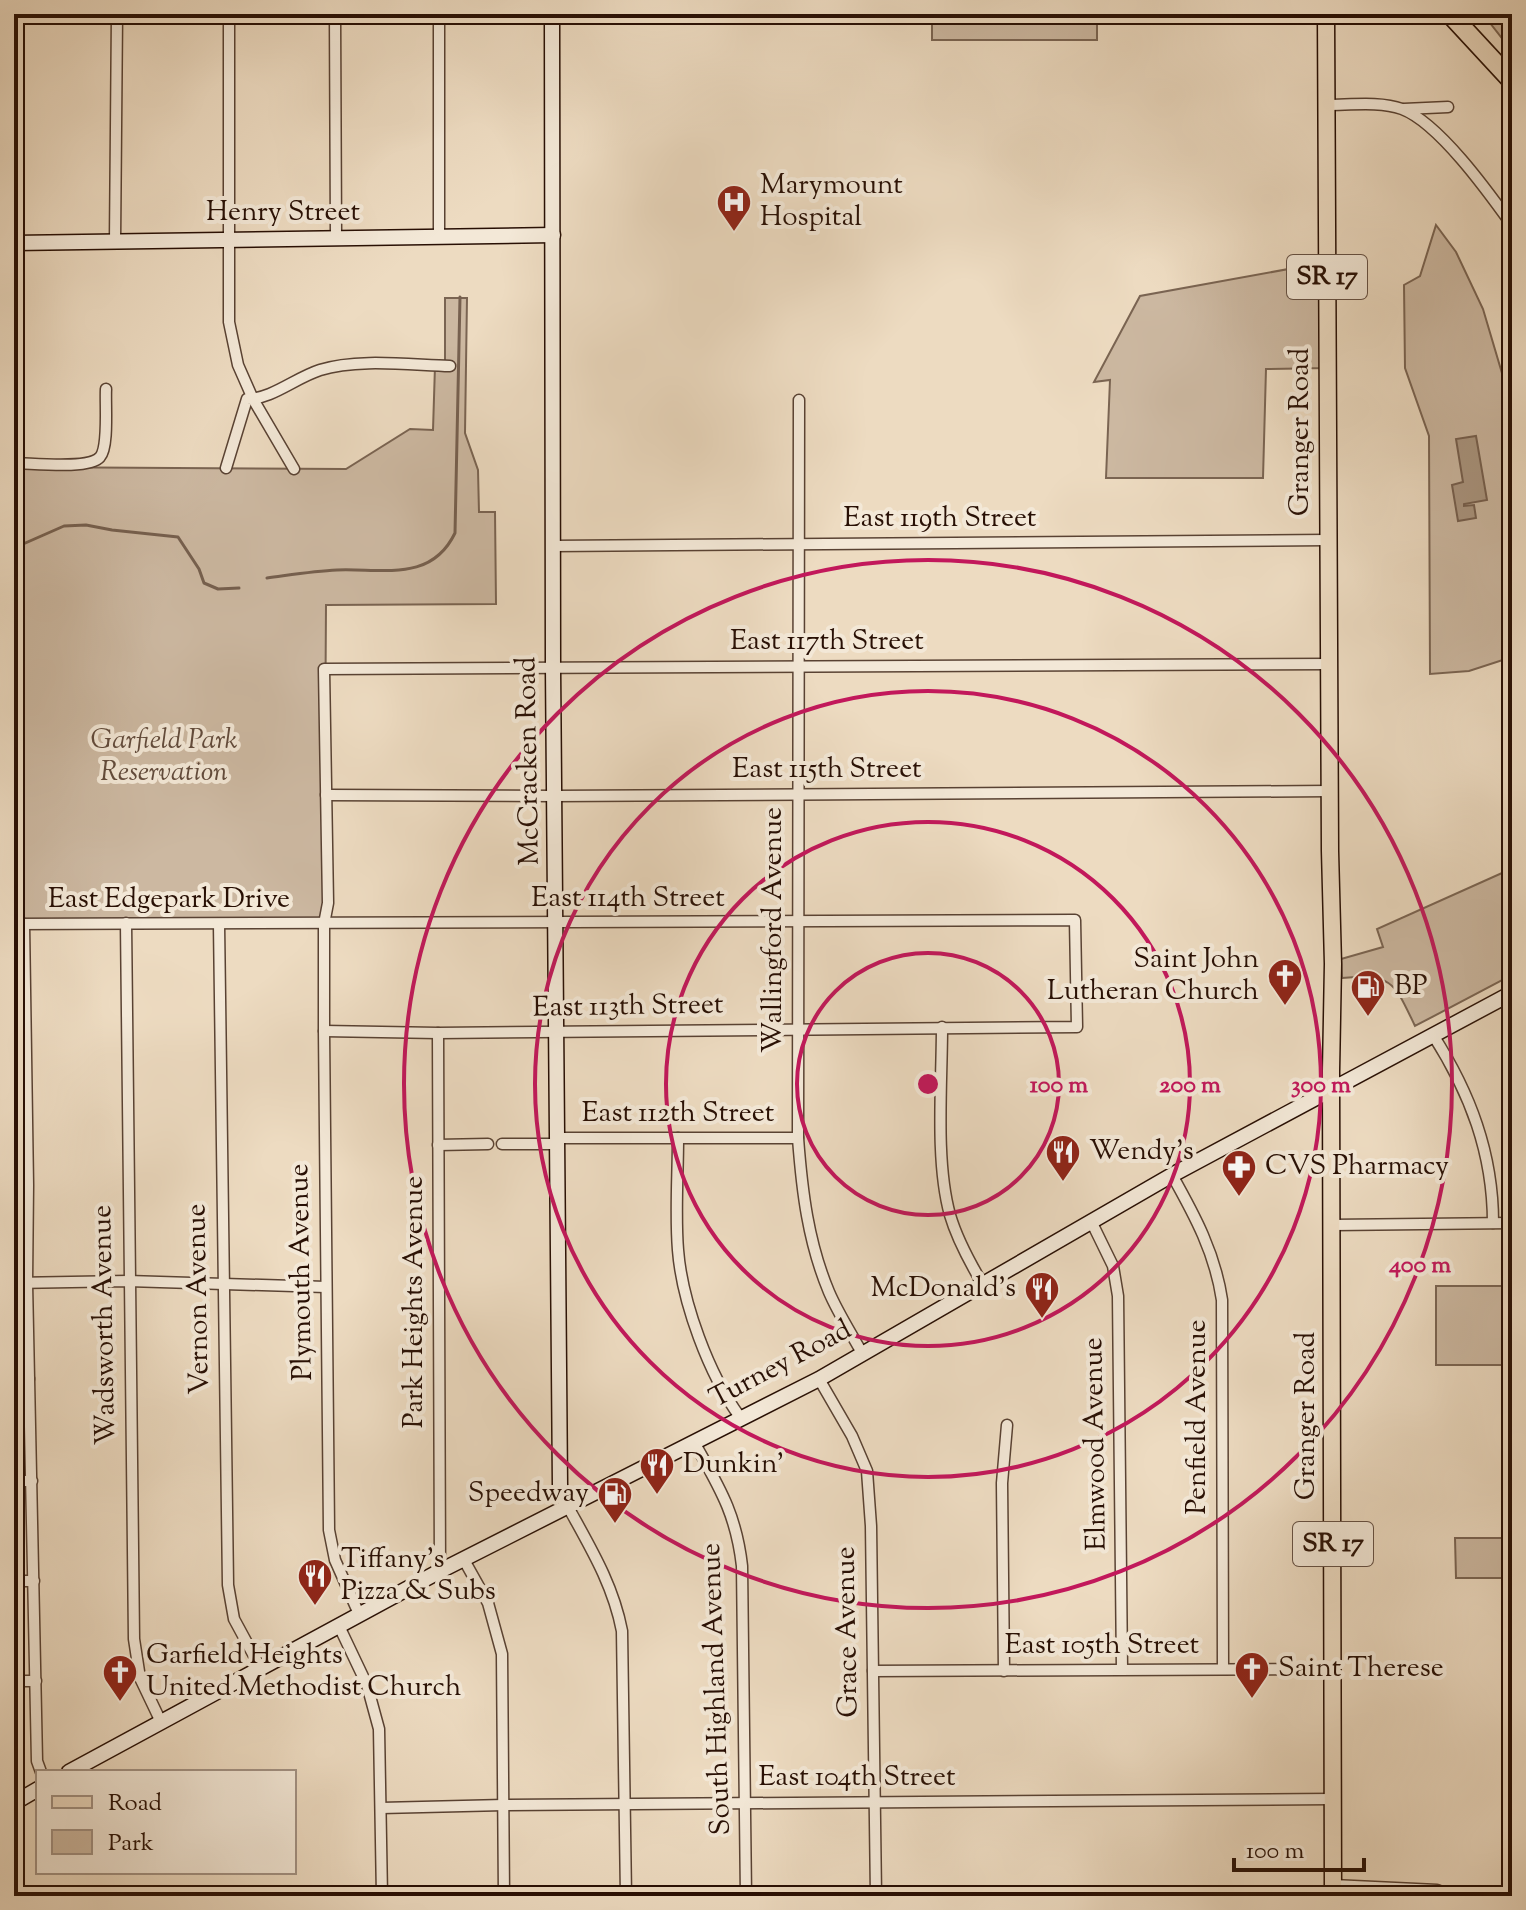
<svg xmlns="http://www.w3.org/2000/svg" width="1526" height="1910" font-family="'Sorts Mill Goudy',serif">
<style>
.green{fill:#ccb8a1;stroke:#7a6452;stroke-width:2}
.water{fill:#aa9681;stroke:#76604f;stroke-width:2}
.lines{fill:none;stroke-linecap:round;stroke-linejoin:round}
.stream{stroke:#76604f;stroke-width:3}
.street-casing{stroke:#594233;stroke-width:13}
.secondary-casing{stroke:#280f04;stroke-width:17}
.primary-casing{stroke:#280f04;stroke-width:19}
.highway-casing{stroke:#280f04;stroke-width:21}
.street{stroke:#f3e8d7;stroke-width:10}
.secondary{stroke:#f3e8d7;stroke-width:14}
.primary{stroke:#eddbc1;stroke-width:16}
.highway{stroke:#eddbc1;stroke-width:18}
.ring{fill:none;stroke:#c2185b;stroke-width:4}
.labels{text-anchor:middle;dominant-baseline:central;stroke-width:8;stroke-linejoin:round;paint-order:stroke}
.shield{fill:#f3e8d7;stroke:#655043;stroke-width:2}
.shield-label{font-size:26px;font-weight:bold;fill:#280f04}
.poi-label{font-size:28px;fill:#280f04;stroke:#f3e8d7;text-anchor:start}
.street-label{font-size:28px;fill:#280f04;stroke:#f3e8d7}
.park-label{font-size:28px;font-style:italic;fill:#614a3b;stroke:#f3e8d7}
.centre{fill:#c2185b;stroke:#f3e8d7;stroke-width:4}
.ring-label{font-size:24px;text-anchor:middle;font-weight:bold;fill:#c2185b;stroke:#f3e8d7;stroke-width:8;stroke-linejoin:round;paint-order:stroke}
</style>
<rect width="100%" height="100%" fill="#eddbc1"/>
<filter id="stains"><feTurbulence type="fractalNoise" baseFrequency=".0025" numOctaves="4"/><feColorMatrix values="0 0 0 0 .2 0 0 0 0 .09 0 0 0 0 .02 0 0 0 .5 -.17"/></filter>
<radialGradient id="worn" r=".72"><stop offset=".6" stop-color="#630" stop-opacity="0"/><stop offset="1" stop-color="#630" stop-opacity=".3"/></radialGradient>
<g class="green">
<rect x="932" y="14" width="165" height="26"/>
<polygon points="1483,14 1512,14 1512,51"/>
<polygon points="1436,225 1456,252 1483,309 1512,407 1512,657 1469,671 1430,674 1429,436 1405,368 1404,285 1420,276"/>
<polygon points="1327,262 1327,368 1266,369 1263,478 1106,478 1110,380 1094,382 1140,296"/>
<polygon points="445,298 467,298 465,433 478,470 479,512 495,512 496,604 326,605 324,924 14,924 14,467 346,469 410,429 433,430 435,366 445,365"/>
<path d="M 1502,873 L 1509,916 L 1512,915 L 1512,975 L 1415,1026 C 1394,982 1393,974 1342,978 L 1341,959 L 1383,947 L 1377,929 Z"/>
<polygon points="1436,1286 1512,1286 1512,1426 1506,1426 1506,1365 1436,1365"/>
<polygon points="1455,1538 1512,1538 1512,1578 1456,1578"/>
</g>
<polygon class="water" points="1476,436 1487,500 1464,504 1464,506 1474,505 1476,518 1458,521 1452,485 1463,482 1456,439"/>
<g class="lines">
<g class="stream">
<polyline points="14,548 64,526 86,525 112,530 178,537 199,569 204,583 218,589 239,588"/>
<path d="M 267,578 C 290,575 314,571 337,570 C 382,568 431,583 455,533 L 460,297"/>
</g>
<g class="street-casing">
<g id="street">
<polyline points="229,14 229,322 238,365 253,399 294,469"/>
<polyline points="335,14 336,239"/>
<path d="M 1327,105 C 1350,105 1380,101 1402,109 C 1439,123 1489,193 1512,225"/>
<polyline points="1404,109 1448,107"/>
<polyline points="439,237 439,14"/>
<polyline points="115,241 117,14"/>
<path d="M 799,400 L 798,1138 C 802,1191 808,1242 829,1292 C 838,1313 851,1333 862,1353"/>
<path d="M 14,463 C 32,463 89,470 100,457 C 109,447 105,403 106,389"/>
<path d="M 226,468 L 247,399 C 272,399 295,378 320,370 C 357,358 411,365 450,366"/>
<polyline points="1512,498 1512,507"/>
<polyline points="553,546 1328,540"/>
<polyline points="326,795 555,796 1330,791"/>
<polyline points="126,923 134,1639 140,1678 161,1722"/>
<polyline points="14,924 1075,920 1077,1027 438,1033 324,1031"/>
<polyline points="24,924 28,1185 27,1283 37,1761 41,1772"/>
<polyline points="219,924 228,1585 234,1619 260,1667"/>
<path d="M 942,1027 C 942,1084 935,1161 950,1215 C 957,1239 969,1261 982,1283"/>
<polyline points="438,1033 440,1571"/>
<path d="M 1433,1035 C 1470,1093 1493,1153 1493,1223"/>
<polyline points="558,1138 798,1138"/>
<path d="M 678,1138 C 678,1175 675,1213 678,1250 C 682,1302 709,1375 740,1417"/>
<polyline points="502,1144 558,1144"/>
<polyline points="438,1145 488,1144"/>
<path d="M 1172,1175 C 1195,1216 1215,1253 1222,1300 L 1223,1669"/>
<polyline points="1092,1223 1113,1266 1118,1296 1122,1669"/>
<polyline points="1333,1225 1512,1223"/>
<polyline points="14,1283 128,1281 326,1287"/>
<polyline points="14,1379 29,1379"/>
<polyline points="819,1379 852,1436 867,1471 871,1526 876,1896"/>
<path d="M 694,1442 C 719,1487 736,1513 742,1566 L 746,1896"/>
<polyline points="14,1481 32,1481"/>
<path d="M 567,1505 C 590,1547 613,1584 622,1631 L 626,1896"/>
<polyline points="464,1560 488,1603 502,1654 504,1896"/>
<polyline points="14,1581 34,1581"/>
<polyline points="359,1614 335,1560 329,1530 324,1031 324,924 328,903 324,669 1330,664"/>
<polyline points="339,1626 367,1685 379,1729 382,1896"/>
<polyline points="873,1671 1332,1669"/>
<polyline points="1004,1671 1002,1483 1007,1425"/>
<polyline points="14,1681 36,1681"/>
<polyline points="381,1808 504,1805 1332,1799"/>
<polyline points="1333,1885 1437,1890 1452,1896"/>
</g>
</g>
<g class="secondary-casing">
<g id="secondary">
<polyline points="552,14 553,668 560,1486 567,1505"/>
<polyline points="14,243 553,235"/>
<polyline points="69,1772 440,1571 819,1379 1172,1175 1512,993"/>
<polyline points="14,1803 38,1789"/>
</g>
</g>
<g class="primary-casing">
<polyline id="primary" points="1326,14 1330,851 1333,964 1331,1071 1333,1896"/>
</g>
<g class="highway-casing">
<polyline id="highway" points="1450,14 1512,81"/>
</g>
<use href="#street" class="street"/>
<use href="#secondary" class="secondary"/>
<use href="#primary" class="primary"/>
<use href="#highway" class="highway"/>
</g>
<g class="ring">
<circle cx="928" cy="1084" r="131"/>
<circle cx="928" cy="1084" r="262"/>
<circle cx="928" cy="1084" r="393"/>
<circle cx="928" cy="1084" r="524"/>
</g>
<defs>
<g id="hospital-pin" transform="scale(1.8)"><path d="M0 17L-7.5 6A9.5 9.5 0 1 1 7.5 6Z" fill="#8f2418" stroke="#f3e8d7"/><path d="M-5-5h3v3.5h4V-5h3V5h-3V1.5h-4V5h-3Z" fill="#fff"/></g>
<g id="church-pin" transform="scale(1.8)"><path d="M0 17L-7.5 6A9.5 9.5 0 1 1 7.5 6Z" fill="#8f2418" stroke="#f3e8d7"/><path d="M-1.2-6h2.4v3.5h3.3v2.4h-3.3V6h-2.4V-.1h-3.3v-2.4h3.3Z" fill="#fff"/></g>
<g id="fuel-pin" transform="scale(1.8)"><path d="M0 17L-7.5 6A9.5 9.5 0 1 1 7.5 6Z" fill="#8f2418" stroke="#f3e8d7"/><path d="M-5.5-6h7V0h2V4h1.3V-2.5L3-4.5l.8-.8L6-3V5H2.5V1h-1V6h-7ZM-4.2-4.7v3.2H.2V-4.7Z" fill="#fff"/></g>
<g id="restaurant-pin" transform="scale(1.8)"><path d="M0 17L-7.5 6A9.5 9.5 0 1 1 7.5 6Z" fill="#8f2418" stroke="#f3e8d7"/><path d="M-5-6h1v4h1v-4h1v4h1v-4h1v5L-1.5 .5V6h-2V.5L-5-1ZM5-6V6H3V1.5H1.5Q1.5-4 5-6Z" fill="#fff"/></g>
<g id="pharmacy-pin" transform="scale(1.8)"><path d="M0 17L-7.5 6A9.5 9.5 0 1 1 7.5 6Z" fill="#8f2418" stroke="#f3e8d7"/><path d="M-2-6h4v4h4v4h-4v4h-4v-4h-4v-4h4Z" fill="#fff"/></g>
</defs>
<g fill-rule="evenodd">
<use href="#hospital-pin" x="734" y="202"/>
<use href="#church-pin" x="1285" y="976"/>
<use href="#fuel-pin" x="1368" y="987"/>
<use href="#restaurant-pin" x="1063" y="1152"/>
<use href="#pharmacy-pin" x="1239" y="1167"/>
<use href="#restaurant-pin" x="1042" y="1289"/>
<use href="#restaurant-pin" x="657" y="1465"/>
<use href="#fuel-pin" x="615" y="1494"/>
<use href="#restaurant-pin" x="315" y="1576"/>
<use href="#church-pin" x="1252" y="1669"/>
<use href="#church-pin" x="120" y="1672"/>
</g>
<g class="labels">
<g class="shield">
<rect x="1287" y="255" width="80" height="44" rx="6"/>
<rect x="1293" y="1522" width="80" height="44" rx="6"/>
</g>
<g class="shield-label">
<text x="1327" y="277">SR 17</text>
<text x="1333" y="1544">SR 17</text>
</g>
<g class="poi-label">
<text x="760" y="186">Marymount<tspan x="760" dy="32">Hospital</tspan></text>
<text x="1259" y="960" text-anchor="end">Saint John<tspan x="1259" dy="32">Lutheran Church</tspan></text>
<text x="1394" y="987">BP</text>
<text x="1089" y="1152">Wendy's</text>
<text x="1265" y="1167">CVS Pharmacy</text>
<text x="1016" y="1289" text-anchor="end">McDonald's</text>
<text x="683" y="1465">Dunkin'</text>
<text x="589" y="1494" text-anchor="end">Speedway</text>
<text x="341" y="1560">Tiffany’s<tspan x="341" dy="32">Pizza &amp; Subs</tspan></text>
<text x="146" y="1656">Garfield Heights<tspan x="146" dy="32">United Methodist Church</tspan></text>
<text x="1278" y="1669">Saint Therese</text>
</g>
<g class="street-label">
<text x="283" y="213">Henry Street</text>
<text transform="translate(1301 432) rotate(-90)">Granger Road</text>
<text x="940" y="519">East 119th Street</text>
<text x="827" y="642">East 117th Street</text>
<text transform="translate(529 761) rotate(-91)">McCracken Road</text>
<text x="827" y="770">East 115th Street</text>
<text x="628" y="899">East 114th Street</text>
<text x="169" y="900">East Edgepark Drive</text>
<text transform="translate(774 930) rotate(-90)">Wallingford Avenue</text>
<text transform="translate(628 1007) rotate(-1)">East 113th Street</text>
<text x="678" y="1114">East 112th Street</text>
<text transform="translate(302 1272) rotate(-91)">Plymouth Avenue</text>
<text transform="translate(199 1299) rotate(-91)">Vernon Avenue</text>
<text transform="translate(415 1302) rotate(-90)">Park Heights Avenue</text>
<text transform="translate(105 1325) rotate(-91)">Wadsworth Avenue</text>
<text transform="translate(781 1365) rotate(-28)">Turney Road</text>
<text transform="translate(1307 1416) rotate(-90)">Granger Road</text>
<text transform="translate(1198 1417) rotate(-90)">Penfield Avenue</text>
<text transform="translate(1096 1444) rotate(-91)">Elmwood Avenue</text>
<text transform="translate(848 1632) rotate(-91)">Grace Avenue</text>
<text x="1102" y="1646">East 105th Street</text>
<text transform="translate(717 1689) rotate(-92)">South Highland Avenue</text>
<text x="857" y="1778">East 104th Street</text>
</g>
<g class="park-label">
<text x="164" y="741">Garfield Park<tspan x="164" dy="32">Reservation</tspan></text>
</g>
</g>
<circle cx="928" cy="1084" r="12" class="centre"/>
<g class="ring-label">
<text x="1059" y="1092">100 m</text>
<text x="1190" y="1092">200 m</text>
<text x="1321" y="1092">300 m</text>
<text x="1420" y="1272">400 m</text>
</g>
<rect width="1526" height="1910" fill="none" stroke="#eddbc1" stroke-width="48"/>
<rect x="16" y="16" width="1494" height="1878" fill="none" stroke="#280f04" stroke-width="4"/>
<rect x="24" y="24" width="1478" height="1862" fill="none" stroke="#280f04" stroke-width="2"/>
<rect x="36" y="1770" width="260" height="104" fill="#f3e8d7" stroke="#a29183" stroke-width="2"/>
<rect x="52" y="1796" width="40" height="12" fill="#eddbc1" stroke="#a29183" stroke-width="2"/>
<text x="108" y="1810" font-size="24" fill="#280f04">Road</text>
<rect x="52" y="1830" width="40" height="24" fill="#ccb8a1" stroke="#a29183" stroke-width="2"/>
<text x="108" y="1850" font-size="24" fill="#280f04">Park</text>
<path d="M1234 1858v12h130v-12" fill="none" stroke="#280f04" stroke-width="4"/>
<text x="1246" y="1858" font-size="24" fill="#280f04" stroke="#f3e8d7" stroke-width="6" paint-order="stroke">100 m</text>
<rect width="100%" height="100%" filter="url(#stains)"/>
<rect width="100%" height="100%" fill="url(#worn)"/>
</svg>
